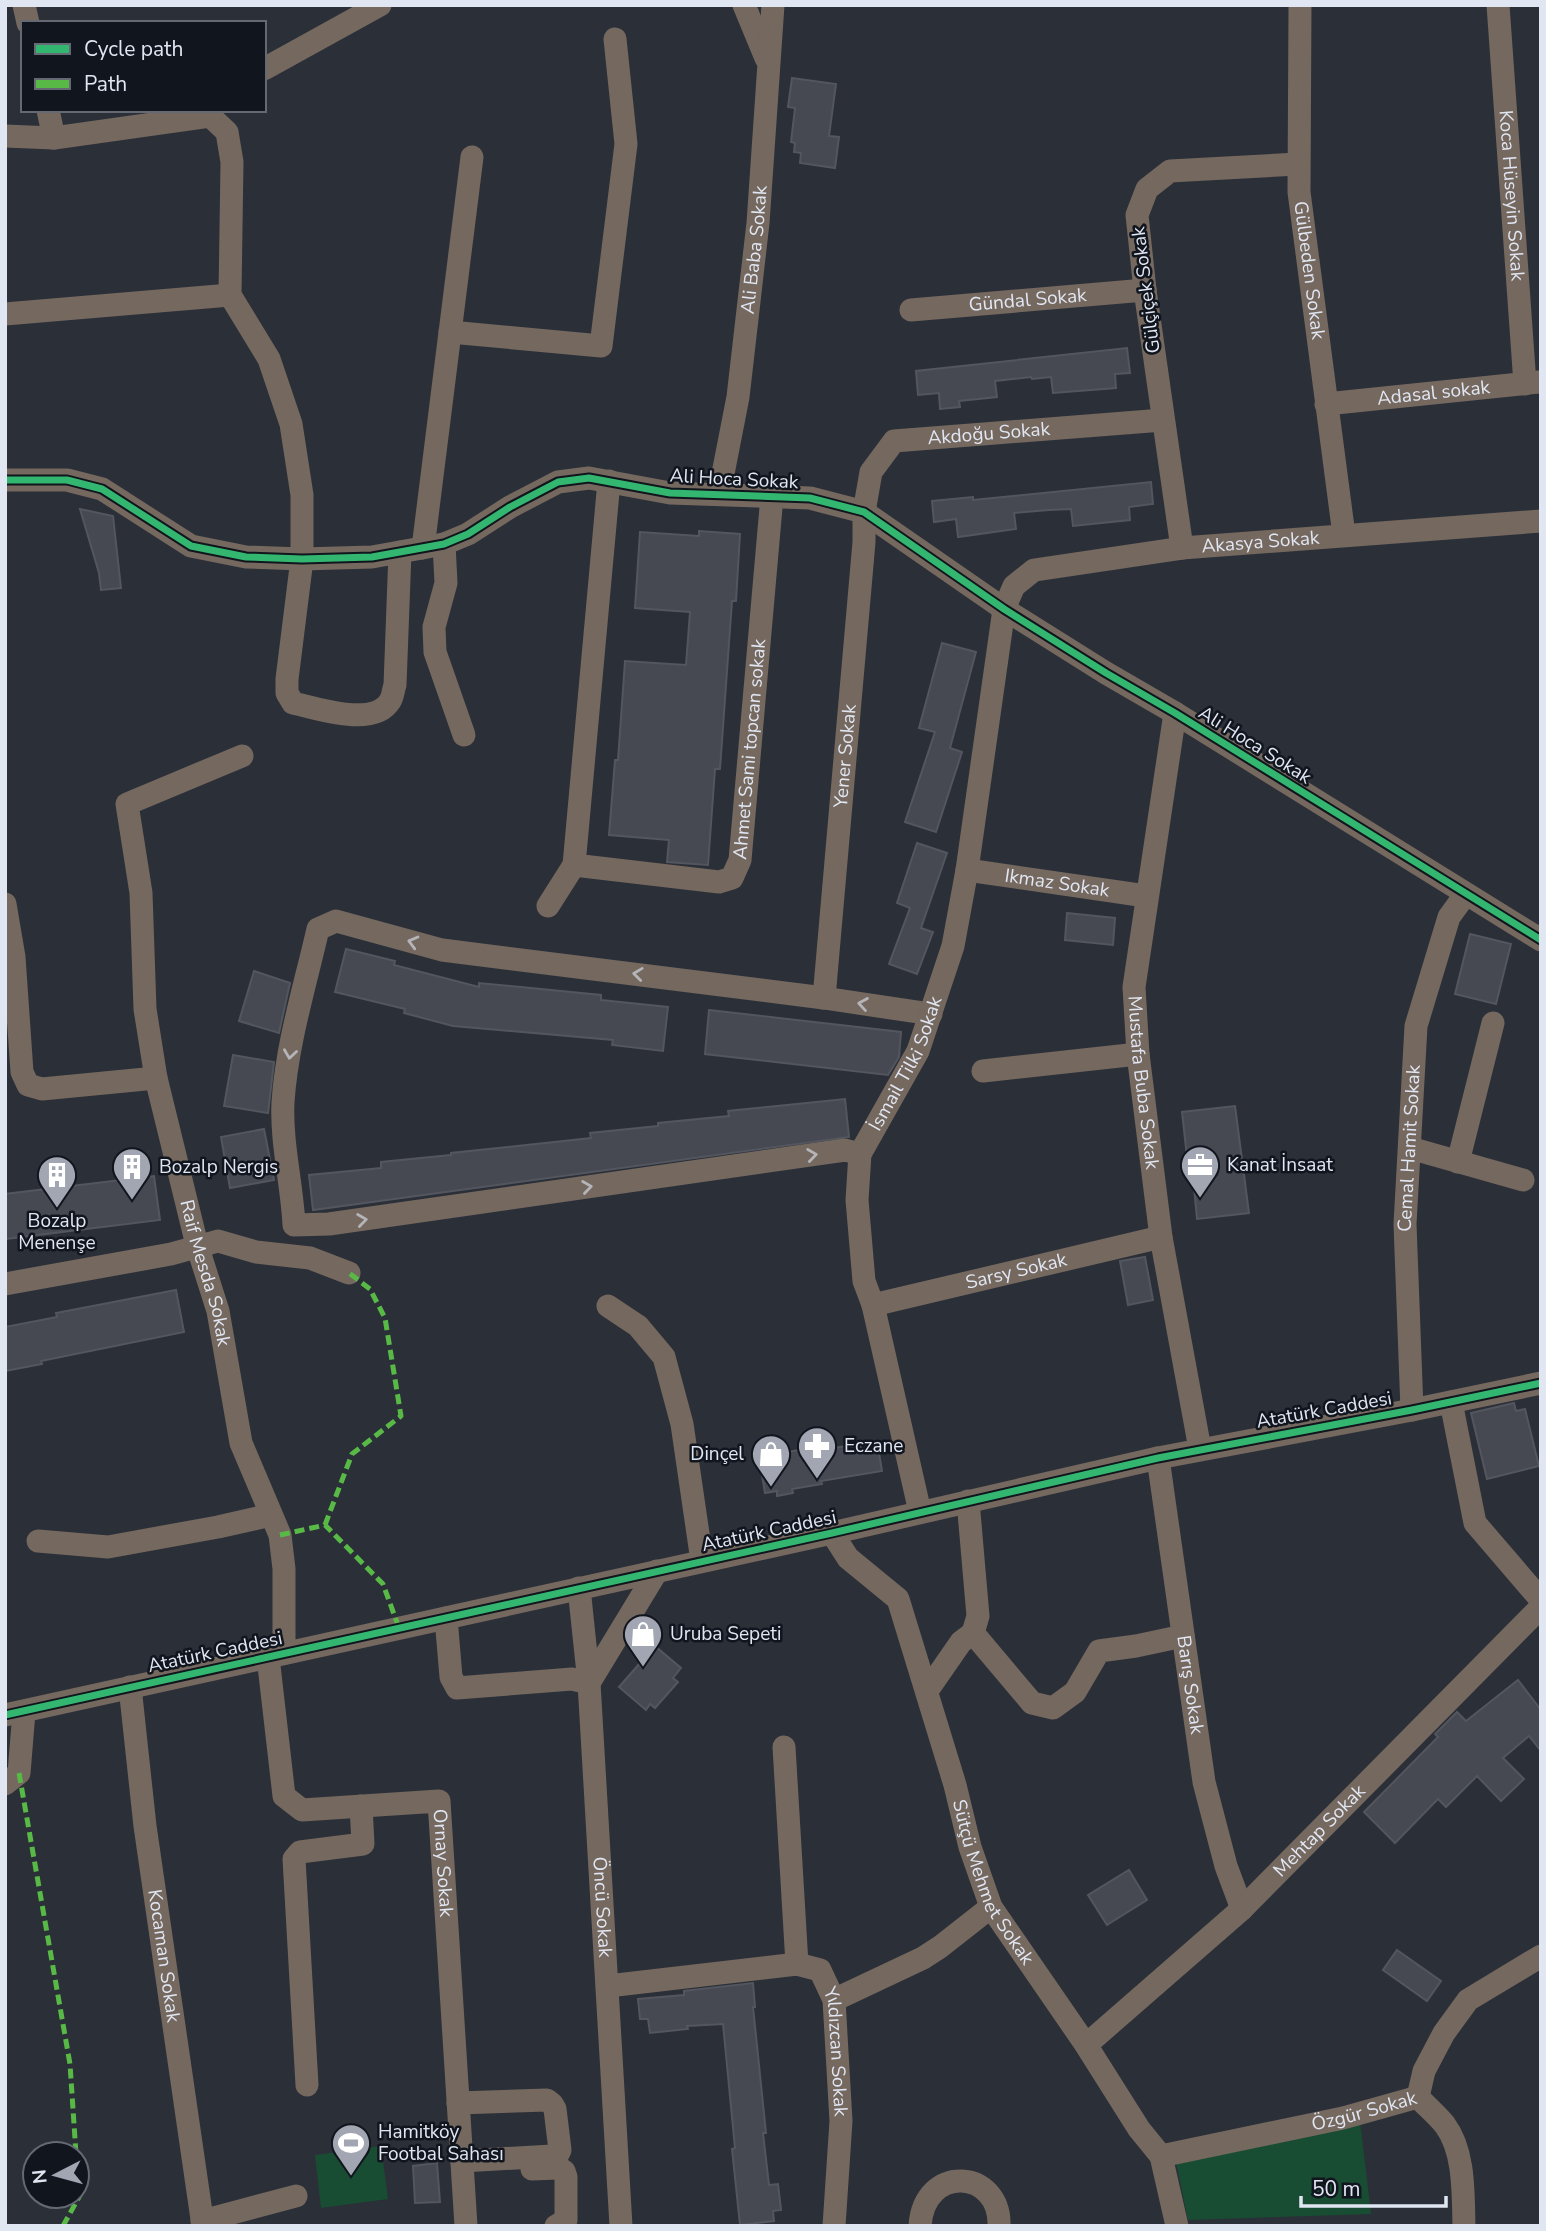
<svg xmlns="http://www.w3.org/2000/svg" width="1546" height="2231" font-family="'Nunito Sans',sans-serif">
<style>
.green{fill:#184d33}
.building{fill:#464952;stroke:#53565e;stroke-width:2}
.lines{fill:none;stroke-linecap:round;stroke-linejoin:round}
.minor{stroke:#74685f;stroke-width:23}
.quiet{stroke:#58b947;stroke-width:5;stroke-dasharray:10 5;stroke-linecap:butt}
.cycleway-casing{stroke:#11151d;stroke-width:11}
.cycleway{stroke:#33b770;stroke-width:7}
.oneway{stroke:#b5b4b8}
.labels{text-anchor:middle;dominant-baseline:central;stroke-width:5;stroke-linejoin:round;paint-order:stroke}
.street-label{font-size:19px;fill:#e1e6f3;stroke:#11151d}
.poi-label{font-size:19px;fill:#e1e6f3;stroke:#11151d;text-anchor:start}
</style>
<rect width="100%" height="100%" fill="#2b2f38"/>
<g class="green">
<polygon points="1360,2121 1371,2214 1188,2220 1176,2162"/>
<polygon points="381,2146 388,2199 321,2208 315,2155"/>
</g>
<g class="building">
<polygon points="792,78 836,84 829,136 839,137 835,168 800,163 801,153 794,152 795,143 791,142 795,108 788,107"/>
<polygon points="1127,348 1130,373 1115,374 1116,388 1053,393 1051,377 1032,379 1031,377 995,381 997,397 959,401 960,407 940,409 939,393 918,395 916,371"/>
<polygon points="1151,482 1153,504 1129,507 1130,520 1073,526 1071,509 1049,510 1014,513 1016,529 958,537 956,519 934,522 932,501 973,497 973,500"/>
<polygon points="80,509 113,516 121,588 101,590 99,573"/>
<polygon points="699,531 740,534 736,601 732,601 720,769 715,769 708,865 667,862 669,840 609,835 615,760 618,760 625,661 686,665 690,612 635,608 640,532 699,536"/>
<polygon points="942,643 976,652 950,748 962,752 936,832 905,822 935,732 919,728"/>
<polygon points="917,843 947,853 921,928 933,932 917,974 889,964 910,908 897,903"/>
<polygon points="1067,913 1115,918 1113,945 1065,940"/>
<polygon points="1470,934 1511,944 1496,1004 1455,994"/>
<polygon points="346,949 395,961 394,965 479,987 479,983 601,995 601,1000 668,1007 663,1051 612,1045 613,1040 453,1026 404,1013 405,1009 335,992"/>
<polygon points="254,971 290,983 279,1033 239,1021"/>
<polygon points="709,1010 901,1032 899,1057 888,1075 705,1054"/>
<polygon points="233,1055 274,1062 268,1113 224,1106"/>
<polygon points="845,1099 849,1137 313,1210 309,1175 381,1168 381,1162 451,1155 451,1153 591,1138 590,1133 658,1126 658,1123 729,1116 728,1111"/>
<polygon points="1235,1106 1249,1213 1197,1219 1191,1156 1187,1157 1182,1112"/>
<polygon points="264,1129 274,1180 230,1188 221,1137"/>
<polygon points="154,1176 160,1220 5,1239 5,1194"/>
<polygon points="1145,1257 1153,1300 1128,1305 1120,1261"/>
<polygon points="176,1290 184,1332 41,1361 42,1364 5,1371 5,1327 57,1317 56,1313"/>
<polygon points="1514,1403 1516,1411 1525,1409 1539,1466 1487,1479 1471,1413"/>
<polygon points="877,1441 882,1471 821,1481 822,1484 792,1489 793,1493 777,1496 777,1491 765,1493 759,1457 816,1447 816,1451"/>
<polygon points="655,1646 681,1668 673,1678 678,1682 655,1708 650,1704 646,1710 619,1687"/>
<polygon points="1518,1680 1541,1710 1541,1751 1529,1736 1503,1758 1524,1779 1501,1801 1477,1776 1446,1807 1438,1799 1395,1843 1364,1812 1438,1737 1435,1734 1457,1712 1466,1721"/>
<polygon points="1129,1870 1147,1900 1107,1925 1088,1895"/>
<polygon points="1397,1950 1441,1981 1427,2001 1383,1970"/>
<polygon points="753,1983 755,2007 753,2007 766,2133 763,2133 769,2185 778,2184 781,2210 773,2211 774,2221 740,2225 732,2149 735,2148 723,2024 687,2026 688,2029 650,2033 648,2019 640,2019 638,1999 684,1995 684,1991"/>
<polygon points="437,2163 440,2202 415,2203 413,2166"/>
</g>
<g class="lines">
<g class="minor">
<polyline points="24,5 28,23"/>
<polyline points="744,5 766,58"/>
<path id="s1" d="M 1300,5 L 1299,192 L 1344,535"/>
<path id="s2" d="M 1498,5 L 1525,384"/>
<polyline points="264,69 380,5"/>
<polyline points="48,110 54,138"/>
<path d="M 210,116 L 227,132 L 232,162 L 230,295 L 269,359 L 291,424 L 302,495 L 302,559 L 287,679 L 287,693 L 293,703 C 316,708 374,728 390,701 C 393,697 393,690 395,685 L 400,552"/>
<polyline points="5,136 54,138 210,116"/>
<path id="s3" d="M 911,310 L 1145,290"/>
<polyline points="5,314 230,295"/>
<polyline points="450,332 601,346 626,144 615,39"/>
<path id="s4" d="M 1326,404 L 1539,382"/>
<polyline points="5,480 67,480 102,489 191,546 246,557 302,559 372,557 444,544 468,534 510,507 558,482 589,478 670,493 810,498 864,512 1004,609 1106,673 1175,713 1541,940"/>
<path id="s5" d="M 609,481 L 574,865 L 719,882 L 732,878 L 740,860 L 772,496"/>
<path id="s6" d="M 719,494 L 738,397 L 758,223 L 773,5"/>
<polyline points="444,544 446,583 434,627 435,652 464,735"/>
<polyline points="423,548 472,157"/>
<polyline points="1182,548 1145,290 1137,215 1147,189 1170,171 1298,164"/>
<path id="s7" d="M 1175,713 L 1134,987 L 1138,1054 L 1161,1237 L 1200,1449"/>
<path id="s8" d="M 242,756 L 127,804 L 141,893 L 145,1009 L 156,1078 L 197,1245 L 218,1311 L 241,1443 L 280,1535 L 284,1569 L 284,1653"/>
<path id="s9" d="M 967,870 L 1146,896"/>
<polyline points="5,904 14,957 22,1072 28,1085 42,1089 156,1078"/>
<polyline points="548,906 574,865"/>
<path id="s10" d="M 824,998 L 864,542 L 864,512 L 871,472 L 894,441 L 1163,420"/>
<polyline points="983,1071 1138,1054"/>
<polyline points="1410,1148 1523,1180"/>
<path d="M 860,1154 L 845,1150 L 329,1224 L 294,1225 C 292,1184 281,1143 283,1102 C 287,1043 305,986 318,929 L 336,921 L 442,950 L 824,998 L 931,1014"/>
<polyline points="1458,1162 1493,1023"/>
<polyline points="5,1284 171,1254 218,1241 256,1252 310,1258 349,1273"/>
<path id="s11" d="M 873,1305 L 1161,1237"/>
<polyline points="608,1306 638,1326 664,1357 682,1424 702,1561"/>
<polyline points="1451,1402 1475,1523 1541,1600"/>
<path id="s12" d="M 1412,1410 L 1405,1224 L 1416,1026 L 1449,917 L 1465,895"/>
<path id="s13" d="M 1158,1458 L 1204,1782 L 1226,1866 L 1242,1909"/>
<path id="s14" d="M 920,1512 L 873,1305 L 864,1281 L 857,1200 L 860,1154 L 918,1051 L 953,946 L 967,870 L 1004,609 L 1014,586 L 1034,570 L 1182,548 L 1541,521"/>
<path id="s15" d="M 832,1533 L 848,1558 L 898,1599 L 955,1785 L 970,1847 L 991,1907 L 1086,2045 L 1139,2129 L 1161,2156 L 1177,2226"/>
<polyline points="38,1541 108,1547 218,1527 271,1515"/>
<path id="s16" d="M 579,1588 L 589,1683 L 621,2226"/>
<polyline points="446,1618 451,1677 457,1688 572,1679 589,1683 657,1571"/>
<polyline points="973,1633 1032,1703 1053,1708 1075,1692 1099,1651 1136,1646 1183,1636"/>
<path id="s17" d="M 268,1657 L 284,1796 L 302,1810 L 439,1801 L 466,2226"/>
<path id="s18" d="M 130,1687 L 145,1826 L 203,2226"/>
<polyline points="927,1691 961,1642 973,1633 978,1616 968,1501"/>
<polyline points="5,1715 832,1533 1158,1458 1412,1410 1541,1383"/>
<polyline points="784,1747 797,1964"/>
<polyline points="5,1784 19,1773 24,1712"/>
<path id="s19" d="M 608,1986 L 797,1964 L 820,1970 L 834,2000 L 841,2121 L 834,2226"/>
<polyline points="834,2000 923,1958 940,1947 991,1907"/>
<path id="s20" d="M 1086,2045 L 1242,1909 L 1541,1607"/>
<polyline points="307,2085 294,1859 300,1852 363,1844 361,1806"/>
<polyline points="1418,2097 1424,2071 1444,2033 1468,2000 1541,1956"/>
<path d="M 1418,2097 C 1426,2106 1437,2115 1445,2125 C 1465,2152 1463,2194 1464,2226"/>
<polyline points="458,2103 547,2100 552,2104 555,2109 560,2150 558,2154 552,2156 462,2161"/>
<path id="s21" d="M 1161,2156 L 1343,2118 L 1418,2097"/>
<polyline points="532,2169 559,2168 564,2171 566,2177 566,2220 556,2226"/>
<polyline points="202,2221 296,2196"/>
<path d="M 920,2226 C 924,2163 1001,2169 999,2226"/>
</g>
<g class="quiet">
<polyline points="325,1525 352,1454 401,1416 385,1318 370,1289 349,1273"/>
<polyline points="280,1535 325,1525 383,1584 399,1628"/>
<polyline points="19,1773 70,2064 76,2154"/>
<polyline points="63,2226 79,2197 77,2170"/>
</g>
<g class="cycleway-casing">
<g id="cycleway">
<polyline points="5,480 67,480 102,489 191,546 246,557 302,559 372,557 444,544 468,534 510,507 558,482 589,478 670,493 810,498 864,512 1004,609 1106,673 1175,713 1541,940"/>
<polyline points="5,1715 832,1533 1158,1458 1412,1410 1541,1383"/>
</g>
</g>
<use href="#cycleway" class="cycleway"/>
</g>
<defs><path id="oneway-chevron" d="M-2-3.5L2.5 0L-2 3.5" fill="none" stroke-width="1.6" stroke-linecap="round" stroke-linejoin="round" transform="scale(1.75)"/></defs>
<g class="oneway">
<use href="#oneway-chevron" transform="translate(413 942) rotate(-165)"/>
<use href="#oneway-chevron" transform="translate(638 974) rotate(-173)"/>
<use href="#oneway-chevron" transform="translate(863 1004) rotate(-171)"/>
<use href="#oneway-chevron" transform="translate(290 1054) rotate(98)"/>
<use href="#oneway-chevron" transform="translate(812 1155) rotate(-8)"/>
<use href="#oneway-chevron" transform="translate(587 1187) rotate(-8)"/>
<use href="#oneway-chevron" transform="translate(362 1220) rotate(-8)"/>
</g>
<defs>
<g id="office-pin" transform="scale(2.0125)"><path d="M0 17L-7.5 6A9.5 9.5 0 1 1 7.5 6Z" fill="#a1a6b2" stroke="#11151d"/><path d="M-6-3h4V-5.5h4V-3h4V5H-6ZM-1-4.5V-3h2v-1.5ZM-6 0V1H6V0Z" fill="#fff"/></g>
<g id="building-pin" transform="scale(2.0125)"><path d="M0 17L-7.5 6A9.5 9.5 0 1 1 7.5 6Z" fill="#a1a6b2" stroke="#11151d"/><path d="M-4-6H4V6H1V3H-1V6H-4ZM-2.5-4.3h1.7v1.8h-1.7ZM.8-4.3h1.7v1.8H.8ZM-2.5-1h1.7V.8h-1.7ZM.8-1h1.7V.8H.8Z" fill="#fff"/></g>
<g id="pharmacy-pin" transform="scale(2.0125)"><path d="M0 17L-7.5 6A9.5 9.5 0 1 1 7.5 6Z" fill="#a1a6b2" stroke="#11151d"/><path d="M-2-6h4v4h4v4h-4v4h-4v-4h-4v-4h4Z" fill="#fff"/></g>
<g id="shop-pin" transform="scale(2.0125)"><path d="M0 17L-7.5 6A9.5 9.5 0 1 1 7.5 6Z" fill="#a1a6b2" stroke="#11151d"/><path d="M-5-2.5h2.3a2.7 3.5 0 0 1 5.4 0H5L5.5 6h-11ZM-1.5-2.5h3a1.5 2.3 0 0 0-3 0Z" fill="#fff"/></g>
<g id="stadium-pin" transform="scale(2.0125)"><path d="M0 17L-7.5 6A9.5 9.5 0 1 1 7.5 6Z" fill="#a1a6b2" stroke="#11151d"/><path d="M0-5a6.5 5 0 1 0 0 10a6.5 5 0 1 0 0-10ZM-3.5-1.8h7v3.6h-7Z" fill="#fff"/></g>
</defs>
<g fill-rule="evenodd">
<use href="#office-pin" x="1200" y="1165"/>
<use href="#building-pin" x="132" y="1167"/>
<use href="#building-pin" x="57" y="1175"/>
<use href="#pharmacy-pin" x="817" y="1446"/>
<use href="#shop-pin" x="771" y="1454"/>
<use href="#shop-pin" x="643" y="1634"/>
<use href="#stadium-pin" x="351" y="2143"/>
</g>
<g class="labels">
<g class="street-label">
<text stroke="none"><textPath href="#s2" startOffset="191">Koca Hüseyin Sokak</textPath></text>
<text stroke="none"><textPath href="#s6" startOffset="247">Ali Baba Sokak</textPath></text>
<text stroke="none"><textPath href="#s1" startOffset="266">Gülbeden Sokak</textPath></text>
<text transform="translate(1146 290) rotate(-97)">Gülçiçek Sokak</text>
<text stroke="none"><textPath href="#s3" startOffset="117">Gündal Sokak</textPath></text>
<text stroke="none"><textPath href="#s4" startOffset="108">Adasal sokak</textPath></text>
<text stroke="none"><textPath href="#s10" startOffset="662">Akdoğu Sokak</textPath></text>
<text transform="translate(734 479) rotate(3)">Ali Hoca Sokak</text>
<text stroke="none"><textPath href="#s14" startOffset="1214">Akasya Sokak</textPath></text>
<text transform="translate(1255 745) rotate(32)">Ali Hoca Sokak</text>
<text stroke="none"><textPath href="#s5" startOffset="676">Ahmet Sami topcan sokak</textPath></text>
<text stroke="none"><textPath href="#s10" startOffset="243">Yener Sokak</textPath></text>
<text stroke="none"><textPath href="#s9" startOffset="91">Ikmaz Sokak</textPath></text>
<text stroke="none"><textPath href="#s14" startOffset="467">İsmail Tilki Sokak</textPath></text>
<text stroke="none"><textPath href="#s7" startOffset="373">Mustafa Buba Sokak</textPath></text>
<text stroke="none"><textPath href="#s12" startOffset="262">Cemal Hamit Sokak</textPath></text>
<text stroke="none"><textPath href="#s11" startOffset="147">Sarsy Sokak</textPath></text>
<text stroke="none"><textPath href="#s8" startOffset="602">Raif Mesda Sokak</textPath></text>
<text transform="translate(1324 1410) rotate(-10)">Atatürk Caddesi</text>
<text transform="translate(769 1531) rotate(-12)">Atatürk Caddesi</text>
<text transform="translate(215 1652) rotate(-12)">Atatürk Caddesi</text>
<text stroke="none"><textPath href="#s13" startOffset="229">Barış Sokak</textPath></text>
<text stroke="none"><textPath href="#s20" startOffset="317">Mehtap Sokak</textPath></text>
<text stroke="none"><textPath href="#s17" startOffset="362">Ornay Sokak</textPath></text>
<text stroke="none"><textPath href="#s15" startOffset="394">Sütçü Mehmet Sokak</textPath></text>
<text stroke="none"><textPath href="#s16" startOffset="320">Öncü Sokak</textPath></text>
<text stroke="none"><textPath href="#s18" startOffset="271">Kocaman Sokak</textPath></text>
<text stroke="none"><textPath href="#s19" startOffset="299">Yıldızcan Sokak</textPath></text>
<text stroke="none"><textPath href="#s21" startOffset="208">Özgür Sokak</textPath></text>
</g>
<g class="poi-label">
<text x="1227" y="1165">Kanat İnsaat</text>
<text x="159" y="1167">Bozalp Nergis</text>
<text x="57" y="1221" text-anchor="middle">Bozalp<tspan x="57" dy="22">Menenşe</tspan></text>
<text x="844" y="1446">Eczane</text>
<text x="744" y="1454" text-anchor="end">Dinçel</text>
<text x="670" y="1634">Uruba Sepeti</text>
<text x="378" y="2132">Hamitköy<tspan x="378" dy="22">Footbal Sahası</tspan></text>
</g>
</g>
<rect width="1546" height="2231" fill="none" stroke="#e1e6f3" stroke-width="14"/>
<rect x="21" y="21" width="245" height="91" fill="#11151d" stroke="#646973" stroke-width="2"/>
<rect x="35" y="44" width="35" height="10" fill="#33b770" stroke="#646973" stroke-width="2"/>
<text x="84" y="56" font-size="21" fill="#e1e6f3">Cycle path</text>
<rect x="35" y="79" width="35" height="10" fill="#58b947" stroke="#646973" stroke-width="2"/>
<text x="84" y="91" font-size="21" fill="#e1e6f3">Path</text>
<g transform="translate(56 2175) rotate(264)"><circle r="33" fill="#11151d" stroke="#646973" stroke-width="2"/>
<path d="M0-5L12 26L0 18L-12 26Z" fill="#a1a6b2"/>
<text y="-10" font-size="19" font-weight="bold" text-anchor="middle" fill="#e1e6f3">N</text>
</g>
<path d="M1301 2196v10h145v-10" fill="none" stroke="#e1e6f3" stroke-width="3.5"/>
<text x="1312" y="2196" font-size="21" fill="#e1e6f3" stroke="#11151d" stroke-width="5" paint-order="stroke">50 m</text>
</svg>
